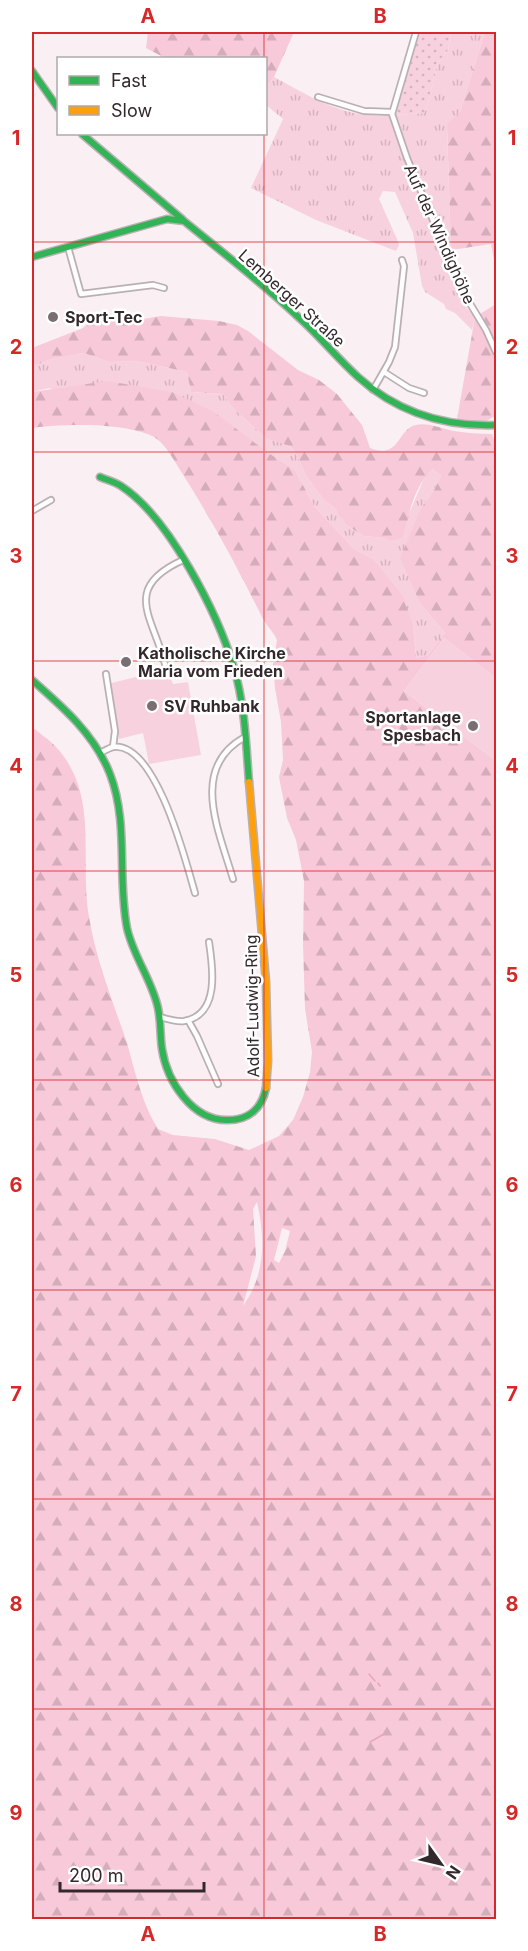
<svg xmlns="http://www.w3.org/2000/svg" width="528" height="1951" font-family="Inter,sans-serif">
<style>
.grass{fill:url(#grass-tufts)}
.forest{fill:url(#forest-firs);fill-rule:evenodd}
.park{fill:url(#park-dots)}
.pitch{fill:#f8d1de}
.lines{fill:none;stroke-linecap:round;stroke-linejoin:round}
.stream{stroke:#e8a5be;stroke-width:1.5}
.street-casing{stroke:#bab0b3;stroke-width:8}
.fast-casing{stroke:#bab0b3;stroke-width:9}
.slow-casing{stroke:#bab0b3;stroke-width:9}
.street{stroke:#fefdfd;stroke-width:4.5}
.fast{stroke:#30b455;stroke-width:6}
.slow{stroke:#ff9f0a;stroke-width:6}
.grid{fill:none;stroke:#d62828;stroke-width:1.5;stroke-opacity:0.55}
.poi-dot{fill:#796e71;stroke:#fff;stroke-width:2}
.labels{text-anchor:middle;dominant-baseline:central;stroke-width:5;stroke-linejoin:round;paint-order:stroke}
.street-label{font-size:16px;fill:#33282b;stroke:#fff}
.poi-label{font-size:16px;font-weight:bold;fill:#33282b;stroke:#fff;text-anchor:start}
.neatline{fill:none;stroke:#d62828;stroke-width:2}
.grid-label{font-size:20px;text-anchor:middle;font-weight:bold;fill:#d62828}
</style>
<defs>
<pattern id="grass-tufts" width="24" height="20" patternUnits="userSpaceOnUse" patternTransform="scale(1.5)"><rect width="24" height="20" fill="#f8d1de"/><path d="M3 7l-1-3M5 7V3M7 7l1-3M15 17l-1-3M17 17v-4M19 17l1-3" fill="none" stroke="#d5b3bf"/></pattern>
<pattern id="forest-firs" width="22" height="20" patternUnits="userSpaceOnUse" patternTransform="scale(1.5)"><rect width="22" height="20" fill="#f8c9d9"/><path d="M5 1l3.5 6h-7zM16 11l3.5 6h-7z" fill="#d5adba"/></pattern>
<pattern id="park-dots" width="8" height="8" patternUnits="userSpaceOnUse" patternTransform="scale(1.5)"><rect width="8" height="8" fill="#f8d1de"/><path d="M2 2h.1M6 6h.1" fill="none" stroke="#d5b3bf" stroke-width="1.8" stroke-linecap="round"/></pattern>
</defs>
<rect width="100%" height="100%" fill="#faf0f3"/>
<g class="grass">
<path d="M 451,32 L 485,32 L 460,112 L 447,125 L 451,250 L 444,254 L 467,308 L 475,317 L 472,330 L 455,313 L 446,309 L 444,304 L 425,292 L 422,286 L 413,233 L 395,192 L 383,191 L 379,199 L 397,239 L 399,245 L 396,251 L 316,220 L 251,188 L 283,119 L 266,105 L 266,87 L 274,77 C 304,93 334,112 368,115 C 386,117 405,114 424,113 L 428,103 L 438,62 L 448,50 Z"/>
<polygon points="84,353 109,362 137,361 187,372 191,392 223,394 233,408 267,439 289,445 296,454 307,477 324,500 335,508 346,525 364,536 383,538 391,541 411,509 425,476 433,469 441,476 434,490 421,508 420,603 445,633 428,655 416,658 413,625 386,577 372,558 354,549 314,506 295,470 267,452 49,388 32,392 32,367 48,360"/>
</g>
<g class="forest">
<polygon points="148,32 294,32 274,77 266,87 266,58 165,58 146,48"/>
<polygon points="485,32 496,32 496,272 491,244 451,250 447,124 460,112"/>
<polygon points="496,304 496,415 485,422 457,419 475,317"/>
<path d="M 161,316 L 219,321 L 237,325 L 248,331 L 298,370 L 319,380 L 337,394 L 362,425 L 370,448 C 400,460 397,429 416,425 C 427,422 443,429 454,431 C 466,433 479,434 492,434 L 496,446 L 496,678 L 444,638 L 404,691 L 496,761 L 496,1919 L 32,1919 L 32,727 C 40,734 49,739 56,747 C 100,794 79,860 89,917 C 96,960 113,1002 127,1043 C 135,1071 142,1104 158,1129 L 173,1135 L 215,1139 L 249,1150 L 279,1136 L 293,1120 L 303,1097 L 310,1072 L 312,1052 L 305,1009 L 303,944 L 304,881 L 296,840 L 287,818 L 279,777 L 283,760 L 281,722 L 275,688 L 273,664 L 277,640 C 273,631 266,625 262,617 C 238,568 211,519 182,473 C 174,461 166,444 154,437 C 124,422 64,424 32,428 L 32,392 L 107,381 L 172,392 L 214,412 L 267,452 L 295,470 L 314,506 L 354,549 L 372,558 L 403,596 L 413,625 L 416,658 L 428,655 L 445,633 L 420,603 L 400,558 L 421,508 L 434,490 L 441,476 L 433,469 C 414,485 409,514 403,537 L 391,541 L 383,538 L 364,536 L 346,525 L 335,508 L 324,500 L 307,477 L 296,454 L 290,446 L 267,439 L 233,408 L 223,394 L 191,392 L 187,372 L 137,361 L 109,362 L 84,353 L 48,360 L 32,367 L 32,348 L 83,328 L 96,317 L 131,321 ZM 257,1202 C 265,1238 266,1274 243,1306 L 256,1256 L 253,1209 ZM 282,1228 L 290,1231 L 285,1251 L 279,1263 L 274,1260 Z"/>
</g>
<polygon class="park" points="418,32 451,32 448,50 438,62 428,103 424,113 395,115 393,111"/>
<g class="pitch">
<polygon points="444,638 496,678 496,761 404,691"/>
<polygon points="167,669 173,684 188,682 201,755 149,764 143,733 119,739 108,684"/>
</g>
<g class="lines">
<g class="stream">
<polyline points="369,1674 375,1681"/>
<polyline points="378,1683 380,1686"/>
<polyline points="370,1742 384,1734"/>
</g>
<g class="street-casing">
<g id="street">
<polyline points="416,32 392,114 407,158 463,292 486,330 496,352"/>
<polyline points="318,97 364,111 392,112"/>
<polyline points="68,247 81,294 153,285 164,288"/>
<polyline points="384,372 409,388 424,393"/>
<polyline points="373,390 389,362 395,347 404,266 402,260"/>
<polyline points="32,511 51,500"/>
<path d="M 165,664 C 153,617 121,588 183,560"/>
<polyline points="106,674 115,731 113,747"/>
<path d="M 100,753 C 104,751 109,748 113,747 C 156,741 186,862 195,893"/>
<path d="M 233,879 C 220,833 188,768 245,737"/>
<path d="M 160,1017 C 167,1019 176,1022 184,1021 C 220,1015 213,968 209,942"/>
<polyline points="188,1020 197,1036 218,1084"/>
</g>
</g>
<g class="fast-casing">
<g id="fast">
<polyline points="32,71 58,108"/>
<polyline points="82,134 182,219"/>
<path d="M 32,257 L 167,219 L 184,221 C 222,252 261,282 296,315 C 318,334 336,357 358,377 C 397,412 444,427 496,425"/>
<path d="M 100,477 C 107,480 115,482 121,486 C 169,517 218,614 234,668 C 245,705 246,744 249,782"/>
<path d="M 32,680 C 63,707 95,735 110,774 C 129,823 117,877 127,928 C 133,956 152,980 158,1008 C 161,1022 160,1036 162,1049 C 167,1081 192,1121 228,1120 C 249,1120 262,1108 266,1088"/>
</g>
</g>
<g class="slow-casing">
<polyline id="slow" points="249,782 266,982 268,1061 266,1088"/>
</g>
<use href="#street" class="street"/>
<use href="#fast" class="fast"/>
<use href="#slow" class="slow"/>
</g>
<path class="grid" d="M 264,32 L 264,58M 264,134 L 264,1920M 32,242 L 496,242M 32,452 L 496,452M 32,661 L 496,661M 32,871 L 496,871M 32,1080 L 496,1080M 32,1290 L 496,1290M 32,1499 L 496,1499M 32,1709 L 496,1709"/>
<g class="poi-dot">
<circle cx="53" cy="317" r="6"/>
<circle cx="126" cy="662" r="6"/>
<circle cx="152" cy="706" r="6"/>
<circle cx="473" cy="726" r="6"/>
</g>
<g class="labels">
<g class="street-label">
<text transform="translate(440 234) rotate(66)">Auf der Windighöhe</text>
<text transform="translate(292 298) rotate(42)">Lemberger Straße</text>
<text transform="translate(252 1006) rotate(-91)">Adolf-Ludwig-Ring</text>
</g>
<g class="poi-label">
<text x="65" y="317">Sport-Tec</text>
<text x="138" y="653">Katholische Kirche<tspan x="138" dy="18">Maria vom Frieden</tspan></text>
<text x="164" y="706">SV Ruhbank</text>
<text x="461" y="717" text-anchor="end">Sportanlage<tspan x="461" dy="18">Spesbach</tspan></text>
</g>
</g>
<rect width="528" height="1951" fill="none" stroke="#ffffff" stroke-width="66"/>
<rect x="57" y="57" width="210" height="78" fill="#ffffff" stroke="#ada9aa" stroke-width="1.5"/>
<rect x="69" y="76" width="30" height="9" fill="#30b455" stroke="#ada9aa" stroke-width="1.5"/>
<text x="111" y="87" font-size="18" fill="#33282b">Fast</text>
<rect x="69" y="106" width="30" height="9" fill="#ff9f0a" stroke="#ada9aa" stroke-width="1.5"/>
<text x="111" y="117" font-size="18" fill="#33282b">Slow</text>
<g transform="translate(441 1864) rotate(124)" stroke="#ffffff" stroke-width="4.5" paint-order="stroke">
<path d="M0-4.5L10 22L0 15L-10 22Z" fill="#33282b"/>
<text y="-9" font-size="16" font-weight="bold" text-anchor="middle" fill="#33282b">N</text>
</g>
<path d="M60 1882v9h144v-9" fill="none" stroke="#33282b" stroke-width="3"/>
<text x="69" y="1882" font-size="18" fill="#33282b" stroke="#ffffff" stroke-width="4.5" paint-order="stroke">200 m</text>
<rect x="33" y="33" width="462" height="1885" class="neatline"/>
<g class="grid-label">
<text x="148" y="23">A</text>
<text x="380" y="23">B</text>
<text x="16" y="145">1</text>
<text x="512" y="145">1</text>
<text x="16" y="354">2</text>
<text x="512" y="354">2</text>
<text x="16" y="563">3</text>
<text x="512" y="563">3</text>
<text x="16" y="773">4</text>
<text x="512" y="773">4</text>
<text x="16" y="982">5</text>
<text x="512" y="982">5</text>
<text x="16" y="1192">6</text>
<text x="512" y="1192">6</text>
<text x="16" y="1401">7</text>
<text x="512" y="1401">7</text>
<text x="16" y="1611">8</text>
<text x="512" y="1611">8</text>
<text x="16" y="1820">9</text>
<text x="512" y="1820">9</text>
<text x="148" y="1941">A</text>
<text x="380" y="1941">B</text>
</g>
</svg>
